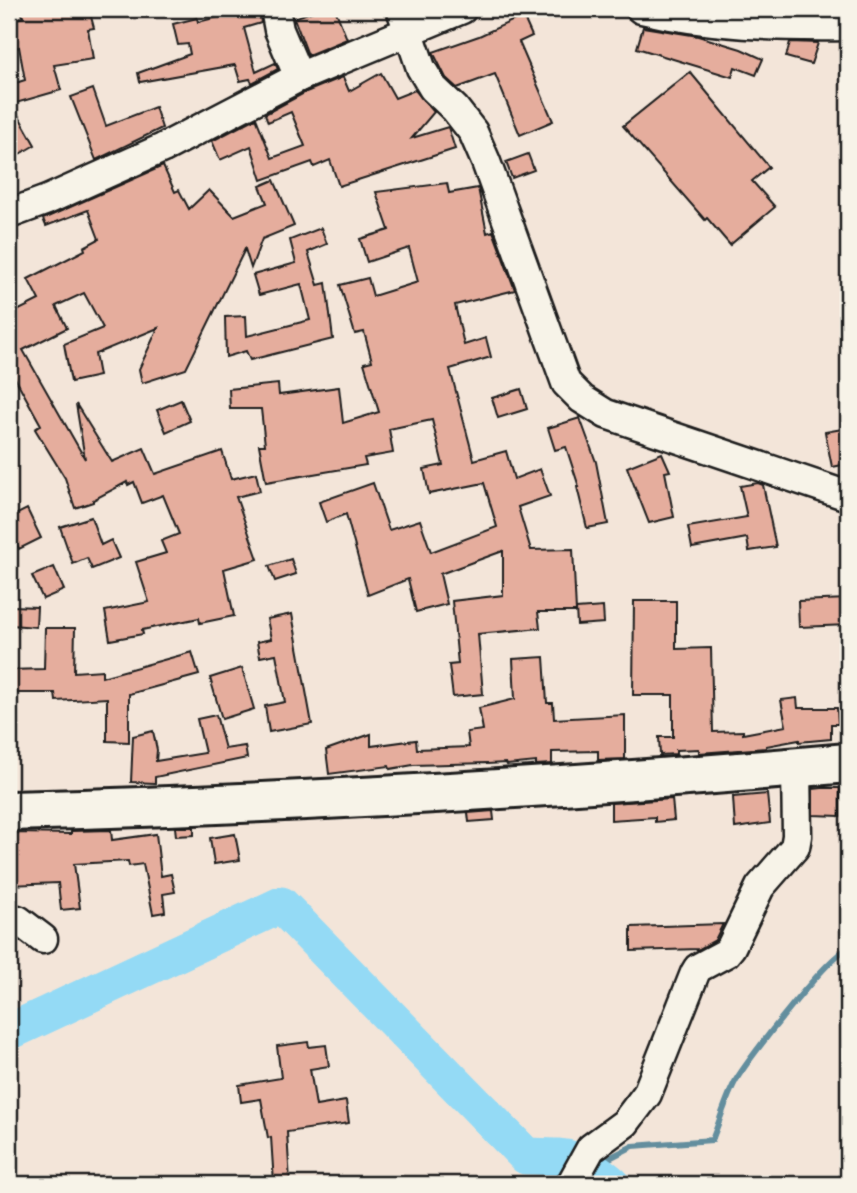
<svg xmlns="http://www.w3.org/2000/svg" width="857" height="1193" font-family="'Balsamiq Sans',sans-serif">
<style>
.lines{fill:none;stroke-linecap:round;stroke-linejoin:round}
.stream{stroke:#648e9e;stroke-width:6}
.river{stroke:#94daf5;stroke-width:37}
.building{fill:#e5ad9d;stroke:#1c1c1c;stroke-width:2}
.minor-casing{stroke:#1c1c1c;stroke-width:33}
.highway-casing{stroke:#1c1c1c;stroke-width:44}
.minor{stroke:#f7f3e8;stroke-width:28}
.highway{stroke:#f7f3e8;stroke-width:38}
</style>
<rect width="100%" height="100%" fill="#f3e5d9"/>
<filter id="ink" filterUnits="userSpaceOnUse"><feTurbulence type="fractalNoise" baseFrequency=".0143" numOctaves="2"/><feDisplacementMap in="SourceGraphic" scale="14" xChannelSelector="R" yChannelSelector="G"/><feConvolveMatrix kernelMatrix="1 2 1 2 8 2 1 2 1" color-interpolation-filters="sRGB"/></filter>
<g filter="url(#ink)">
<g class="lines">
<path class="stream" d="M 594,1166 L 633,1146 L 712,1140 C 720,1121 726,1098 736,1080 C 748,1059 830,953 848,949"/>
<path class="river" d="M 9,1032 L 281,905 L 526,1156 C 570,1157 578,1155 612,1184"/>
</g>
<g class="building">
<polygon points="21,9 89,9 94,28 88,29 93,59 54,65 61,90 12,104 35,145 9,160 9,85 25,80 19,47 9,49 9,20 23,17"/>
<polygon points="233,9 259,9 261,23 244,28 256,72 275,63 278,69 252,83 250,79 240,81 235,65 140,82 138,73 190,54 188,44 178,45 173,24 197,18 198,22 234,13"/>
<polygon points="319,9 335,9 347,39 308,55 294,18"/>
<polygon points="523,16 532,36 519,42 553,121 520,135 495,74 457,88 446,78 433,52 479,36"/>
<polygon points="643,27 698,36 741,49 763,59 756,75 735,67 732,77 637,48"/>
<polygon points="790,42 818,43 811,64 786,57"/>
<polygon points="690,72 769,167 752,181 775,207 730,245 707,218 705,220 623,126"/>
<polygon points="381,73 395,98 415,90 434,112 412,138 448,127 455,149 339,186 330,160 314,167 312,162 262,180 251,146 220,160 212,141 256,118 272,158 305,146 291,112 268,122 265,114 306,92 343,77 349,91"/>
<polygon points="93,89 106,126 155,107 162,128 96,160 71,97"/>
<polygon points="528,154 534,170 512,178 506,162"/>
<polygon points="163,166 175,192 179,190 189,209 209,190 234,216 267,203 260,186 274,180 294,226 262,239 251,268 245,249 186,369 142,383 139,369 158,328 95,354 99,376 71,382 64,344 103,328 84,293 56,306 67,328 23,350 85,459 76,404 112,462 144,448 155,474 222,451 231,479 256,473 260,491 236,497 258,559 224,569 234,616 200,623 199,618 142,630 143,634 110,640 105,611 149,602 136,562 166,553 161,541 179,534 163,495 142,503 134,482 128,485 127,482 93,500 93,502 75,508 65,478 35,429 41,425 9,367 9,315 39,300 28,279 85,250 84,247 99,239 88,210 46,226 43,219"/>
<polygon points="447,183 449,193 478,188 487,233 493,231 515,290 455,305 464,345 486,338 491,357 450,369 474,460 506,451 514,479 540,469 550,496 518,507 531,550 573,549 576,612 538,612 540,628 478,634 483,694 453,697 449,665 458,664 452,601 503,595 503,551 440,574 447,604 416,612 408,579 368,595 346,514 326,522 319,502 373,483 389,530 420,520 431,552 497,527 484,483 429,494 424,469 443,465 432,420 389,429 393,453 364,458 366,465 266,482 259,445 265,445 261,409 230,409 229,389 278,384 279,395 339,387 343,423 379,412 364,363 372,361 364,332 355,334 340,285 368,278 373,296 418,282 409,248 367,262 360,239 389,230 376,192"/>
<polygon points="321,228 327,244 308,252 318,285 326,283 333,339 250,360 246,351 226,357 225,317 246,316 247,336 310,320 301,284 259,295 253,275 296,263 290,240"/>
<polygon points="521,389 527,409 498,418 492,398"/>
<polygon points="181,400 190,421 166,432 157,410"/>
<polygon points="580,418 596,462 608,524 587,528 577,487 579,487 566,447 555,450 548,428"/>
<polygon points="848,428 848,464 832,467 825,432"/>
<polygon points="662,453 670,471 665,472 674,517 649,523 627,467"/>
<polygon points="758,483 763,485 776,547 749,551 747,538 692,548 688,527 747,517 740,486"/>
<polygon points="27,509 41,538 19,549 9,527 9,518"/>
<polygon points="91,517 101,545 111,540 119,558 92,569 87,558 73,564 60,527"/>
<polygon points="291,559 296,574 275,581 269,566"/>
<polygon points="54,567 64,590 43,599 32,576"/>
<polygon points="848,599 848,625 799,627 798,601"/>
<polygon points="634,601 676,601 676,649 711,648 713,732 743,731 743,734 786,726 781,700 797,698 798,708 837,708 838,724 831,724 831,739 799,742 799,740 766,746 766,748 699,753 699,749 676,750 676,754 660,755 659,737 673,737 673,695 633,695"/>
<polygon points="12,606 37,607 36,627 11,625"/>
<polygon points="603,607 604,623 577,625 576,609"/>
<polygon points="292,614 312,724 269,732 265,706 285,702 276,654 260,657 257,642 271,639 267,619"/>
<polygon points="45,628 75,628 74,672 102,670 102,677 192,652 199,675 129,694 129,742 107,741 107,698 56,701 55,693 9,693 9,670 44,669"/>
<polygon points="544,657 547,703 553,703 554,719 625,715 625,759 598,760 598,751 552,752 552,764 536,765 536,762 507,765 506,763 487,764 487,763 413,765 390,769 389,766 329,774 326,750 371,734 371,746 416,740 417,749 469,747 467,732 483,730 479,708 515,699 513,659"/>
<polygon points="242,668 254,709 222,719 210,678"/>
<polygon points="216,715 225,749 245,746 247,758 155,777 155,783 131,782 133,736 153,731 157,750 156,761 205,753 197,719"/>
<polygon points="822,788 840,788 840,816 813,815 813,789"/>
<polygon points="767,794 770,823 735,828 733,797"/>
<polygon points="672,799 674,820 655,822 655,817 611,820 611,803"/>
<polygon points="493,811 494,820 469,822 468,813"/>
<polygon points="175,827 194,827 194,835 176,836"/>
<polygon points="111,830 112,840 156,834 161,876 171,874 175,892 163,894 165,912 153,914 143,864 129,866 128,861 74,864 80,908 61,910 58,883 9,885 9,847 15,847 15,833 71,834 71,831"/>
<polygon points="235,834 240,860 214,864 210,838"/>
<polygon points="723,924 715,940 699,949 631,951 631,927"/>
<polygon points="308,1042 309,1047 326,1045 329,1066 310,1069 316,1106 346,1101 349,1123 287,1132 290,1182 274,1183 271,1137 268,1138 261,1099 241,1102 239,1085 281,1078 277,1046"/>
</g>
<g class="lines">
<g class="minor-casing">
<g id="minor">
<polyline points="275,9 279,30 299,77"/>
<polyline points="401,9 421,68 433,88 455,109 473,132 486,162 566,383 582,399 606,414 848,496"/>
<path d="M 641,9 C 708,25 779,27 848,26"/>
<polyline points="9,214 47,200 163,148 299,77 462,9"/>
<polyline points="9,918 18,920 43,939"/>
<polyline points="571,1184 591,1148 625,1123 647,1094 695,973 698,968 726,953 731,947 760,887 795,847 797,836 796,767"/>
</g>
</g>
<g class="highway-casing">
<path id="highway" d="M 9,811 C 289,804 569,787 848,763"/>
</g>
<use href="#minor" class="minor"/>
<use href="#highway" class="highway"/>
</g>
</g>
<rect width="857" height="1193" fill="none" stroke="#f7f3e8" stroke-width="35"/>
<rect x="18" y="18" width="822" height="1158" fill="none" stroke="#1c1c1c" stroke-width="2.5" filter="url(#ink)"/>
</svg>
